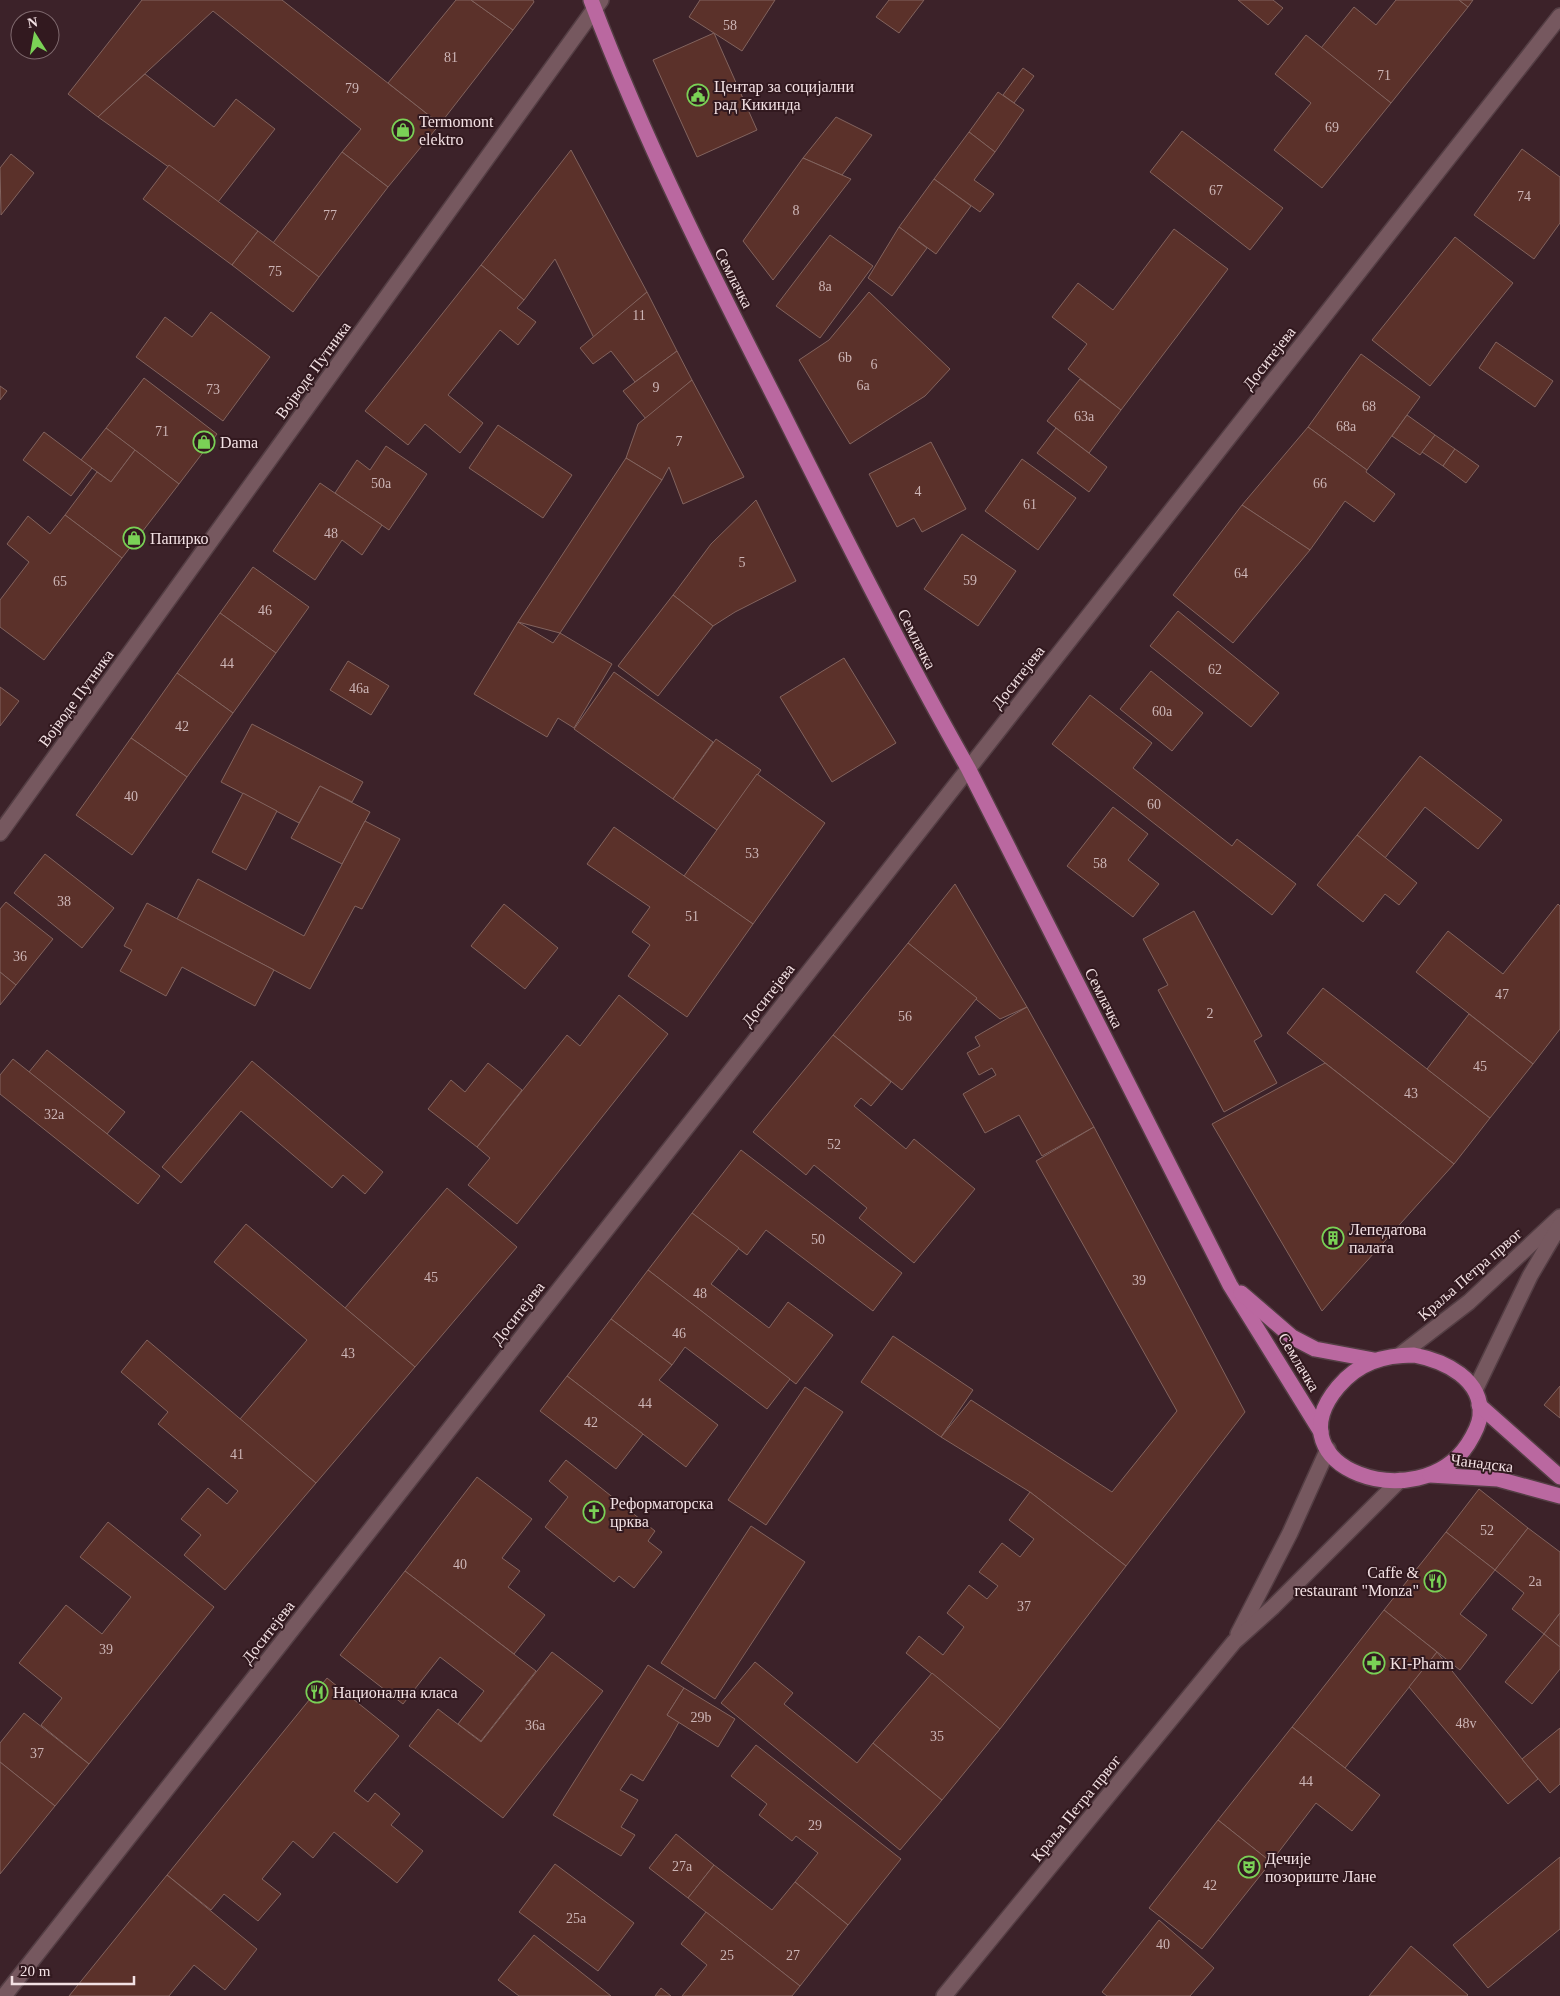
<svg xmlns="http://www.w3.org/2000/svg" width="1560" height="1996" font-family="'Times New Roman',serif">
<style>
.building{fill:#5b312a;stroke:#82635e}
.lines{fill:none;stroke-linecap:round;stroke-linejoin:round}
.minor-casing{stroke:#543e44;stroke-width:18}
.major-casing{stroke:#543e44;stroke-width:18}
.minor{stroke:#76585f;stroke-width:15}
.major{stroke:#ba68a0;stroke-width:15}
.labels{text-anchor:middle;dominant-baseline:central;stroke-width:4;stroke-linejoin:round;paint-order:stroke}
.number-label{font-size:14px;fill:#cdb5b6}
.poi-label{font-size:16px;fill:#f3e1e4;stroke:#32191f;text-anchor:start}
.street-label{font-size:16px;fill:#f3e1e4;stroke:#32191f}
</style>
<rect width="100%" height="100%" fill="#3c2229"/>
<g class="building">
<polygon points="142,0 282,0 440,124 388,187 342,152 361,129 213,11 98,117 68,94"/>
<polygon points="456,0 471,0 513,30 440,124 388,83"/>
<polygon points="471,0 533,0 534,2 513,30"/>
<polygon points="700,0 775,0 742,51 689,17"/>
<polygon points="889,0 924,0 899,33 876,17"/>
<polygon points="1238,0 1273,0 1283,8 1268,25"/>
<polygon points="1396,0 1459,0 1468,7 1391,103 1321,48 1354,7 1376,25"/>
<polygon points="1459,0 1473,0 1468,7"/>
<polygon points="714,33 757,130 697,157 653,60"/>
<polygon points="1306,35 1391,103 1322,188 1274,150 1311,103 1275,74"/>
<polygon points="1023,68 1034,76 1014,103 1003,95"/>
<polygon points="145,74 214,127 236,99 275,129 218,202 98,117"/>
<polygon points="998,92 1024,110 995,152 969,132"/>
<polygon points="836,117 872,135 842,175 803,158"/>
<polygon points="1182,131 1283,208 1250,250 1150,172"/>
<polygon points="969,132 995,152 974,180 994,194 980,212 934,179"/>
<polygon points="1522,149 1560,177 1560,223 1534,259 1474,215"/>
<polygon points="571,150 647,292 594,338 555,259 524,300 481,265"/>
<polygon points="342,152 388,187 319,277 273,243"/>
<polygon points="11,154 34,173 1,215 0,168"/>
<polygon points="803,158 851,179 773,280 743,241"/>
<polygon points="169,165 258,231 232,265 143,199"/>
<polygon points="934,179 971,206 936,254 899,227"/>
<polygon points="899,227 927,248 892,296 868,278"/>
<polygon points="1174,229 1228,269 1121,410 1068,369 1087,344 1052,317 1078,283 1113,310"/>
<polygon points="258,231 319,277 293,312 232,265"/>
<polygon points="830,235 873,266 820,338 776,306"/>
<polygon points="1455,237 1513,283 1430,386 1372,340"/>
<polygon points="481,265 524,300 517,308 536,322 518,345 500,330 448,395 483,423 460,453 425,424 408,445 365,411"/>
<polygon points="647,292 677,351 635,382 611,351 593,364 580,348"/>
<polygon points="869,292 950,369 925,396 850,444 799,360 829,340"/>
<polygon points="211,312 270,357 223,421 136,357 165,317 192,337"/>
<polygon points="1496,342 1553,381 1535,407 1479,368"/>
<polygon points="677,351 692,380 646,419 623,391"/>
<polygon points="1361,354 1420,397 1367,470 1308,427"/>
<polygon points="144,378 217,434 179,484 106,428"/>
<polygon points="1080,379 1121,410 1089,453 1047,421"/>
<polygon points="692,380 744,477 683,504 669,467 662,480 626,458 638,424"/>
<polygon points="0,386 7,391 0,400"/>
<polygon points="1407,415 1435,435 1420,455 1392,436"/>
<polygon points="498,425 572,475 543,518 469,468"/>
<polygon points="1308,427 1367,470 1366,472 1395,494 1374,522 1345,501 1310,550 1242,505"/>
<polygon points="106,428 135,450 111,482 81,460"/>
<polygon points="1056,428 1107,467 1089,492 1037,453"/>
<polygon points="44,432 92,468 71,496 23,460"/>
<polygon points="1435,435 1455,449 1443,466 1422,452"/>
<polygon points="931,442 966,509 922,532 914,518 897,527 869,474"/>
<polygon points="386,446 427,474 389,530 335,493 357,460 370,470"/>
<polygon points="1455,449 1479,466 1466,483 1443,466"/>
<polygon points="135,450 179,484 122,558 65,515 97,472 111,482"/>
<polygon points="626,458 662,480 560,633 518,622"/>
<polygon points="1022,459 1076,498 1038,550 985,511"/>
<polygon points="320,483 382,525 362,555 342,540 315,580 273,551"/>
<polygon points="756,500 796,581 735,612 713,626 673,595 711,544"/>
<polygon points="1242,505 1310,550 1233,643 1173,595"/>
<polygon points="65,515 122,558 44,660 0,627 0,600 29,562 7,544 28,516 50,534"/>
<polygon points="962,534 1016,571 978,626 924,589"/>
<polygon points="253,567 309,607 276,653 220,613"/>
<polygon points="673,595 713,626 658,696 618,666"/>
<polygon points="1178,611 1279,693 1251,727 1150,646"/>
<polygon points="220,613 276,653 233,713 177,673"/>
<polygon points="518,622 553,643 560,633 612,664 574,728 558,718 547,737 474,694"/>
<polygon points="844,658 896,743 832,782 780,697"/>
<polygon points="348,661 389,686 371,715 330,690"/>
<polygon points="1151,671 1203,713 1172,751 1120,709"/>
<polygon points="614,672 713,742 673,799 574,729"/>
<polygon points="177,673 233,713 187,777 131,738"/>
<polygon points="0,687 19,701 0,726"/>
<polygon points="1090,695 1152,743 1133,768 1232,846 1237,839 1296,884 1272,915 1052,744"/>
<polygon points="252,724 363,782 352,802 320,786 299,823 221,782"/>
<polygon points="131,738 187,777 132,855 76,815"/>
<polygon points="716,739 761,770 717,830 673,799"/>
<polygon points="1420,756 1502,820 1478,849 1425,807 1385,858 1357,835"/>
<polygon points="757,774 825,823 753,924 684,876"/>
<polygon points="320,786 370,812 342,864 291,838"/>
<polygon points="243,793 277,811 246,870 212,852"/>
<polygon points="1113,807 1148,834 1128,860 1159,884 1133,917 1067,866"/>
<polygon points="365,821 400,839 362,909 355,906 310,989 177,919 198,879 304,936"/>
<polygon points="614,827 753,924 687,1017 628,976 650,945 632,932 650,907 587,864"/>
<polygon points="1357,835 1417,883 1399,905 1385,894 1363,922 1317,885"/>
<polygon points="45,854 114,908 82,948 14,893"/>
<polygon points="955,884 1027,1007 1000,1019 908,943"/>
<polygon points="6,902 53,939 16,985 0,972 0,909"/>
<polygon points="147,903 274,970 255,1006 182,967 166,996 120,971 132,950 124,946"/>
<polygon points="504,904 558,948 525,989 471,946"/>
<polygon points="1558,904 1560,906 1560,1029 1533,1064 1416,972 1448,931 1503,974"/>
<polygon points="1194,911 1262,1036 1254,1041 1277,1083 1224,1112 1158,990 1168,985 1143,939"/>
<polygon points="908,943 977,998 902,1090 833,1035"/>
<polygon points="0,972 16,985 0,1005"/>
<polygon points="1323,988 1490,1118 1454,1164 1287,1033"/>
<polygon points="619,995 668,1034 517,1224 468,1185 490,1158 477,1147 567,1035 580,1046"/>
<polygon points="1027,1007 1094,1127 1042,1156 1019,1115 985,1133 963,1094 996,1075 992,1068 979,1075 967,1053 980,1046 975,1037"/>
<polygon points="1469,1014 1533,1064 1490,1118 1427,1069"/>
<polygon points="833,1035 891,1082 871,1106 861,1098 854,1106 906,1149 914,1139 975,1189 914,1263 859,1218 867,1208 814,1165 806,1175 753,1132"/>
<polygon points="47,1050 125,1112 107,1134 29,1072"/>
<polygon points="13,1059 160,1176 138,1204 0,1094 0,1075"/>
<polygon points="252,1061 383,1172 365,1194 343,1175 332,1188 241,1111 181,1183 162,1167"/>
<polygon points="488,1063 522,1090 477,1147 428,1109 451,1080 465,1092"/>
<polygon points="1325,1063 1454,1164 1322,1311 1212,1124"/>
<polygon points="1094,1127 1245,1412 1126,1566 1030,1492 941,1437 971,1400 1112,1492 1177,1411 1036,1161"/>
<polygon points="741,1150 902,1273 873,1311 766,1230 747,1255 692,1213"/>
<polygon points="447,1188 517,1247 415,1367 345,1308"/>
<polygon points="692,1213 739,1248 711,1284 769,1328 788,1302 833,1335 796,1384 648,1270"/>
<polygon points="246,1224 415,1367 316,1483 240,1419 307,1340 214,1262"/>
<polygon points="648,1270 790,1379 767,1409 685,1347 672,1365 611,1319"/>
<polygon points="611,1319 672,1365 659,1380 718,1425 686,1467 567,1376"/>
<polygon points="893,1336 973,1390 941,1437 861,1382"/>
<polygon points="147,1340 316,1483 225,1590 184,1555 201,1535 181,1519 208,1488 227,1504 238,1491 158,1424 168,1412 121,1372"/>
<polygon points="567,1376 643,1434 616,1469 540,1411"/>
<polygon points="1560,1386 1560,1418 1544,1405"/>
<polygon points="805,1387 843,1412 766,1525 728,1500"/>
<polygon points="566,1460 655,1531 648,1541 662,1552 634,1588 619,1576 614,1582 545,1527 568,1497 549,1481"/>
<polygon points="477,1477 532,1519 502,1558 520,1571 508,1587 545,1615 514,1654 405,1571"/>
<polygon points="1479,1489 1528,1528 1495,1570 1446,1532"/>
<polygon points="1030,1492 1126,1566 1000,1729 906,1653 919,1636 943,1655 964,1627 947,1613 969,1585 987,1599 998,1586 979,1572 1002,1543 1020,1557 1034,1539 1009,1520"/>
<polygon points="108,1522 214,1607 89,1764 41,1725 62,1698 19,1663 66,1605 102,1634 131,1597 80,1557"/>
<polygon points="751,1526 805,1562 715,1699 661,1663"/>
<polygon points="1528,1528 1560,1552 1560,1613 1544,1634 1512,1609 1524,1593 1495,1570"/>
<polygon points="1446,1532 1495,1570 1460,1614 1487,1635 1460,1670 1384,1610"/>
<polygon points="405,1571 536,1671 481,1741 458,1724 484,1691 440,1657 403,1704 340,1655"/>
<polygon points="1384,1610 1437,1652 1345,1768 1292,1727"/>
<polygon points="1560,1613 1560,1647 1544,1634"/>
<polygon points="1544,1634 1560,1647 1560,1669 1532,1704 1505,1682"/>
<polygon points="552,1652 603,1691 503,1818 409,1746 438,1709 481,1742"/>
<polygon points="1437,1652 1538,1779 1508,1804 1409,1687"/>
<polygon points="755,1662 793,1693 784,1704 857,1763 873,1743 942,1800 900,1850 721,1703"/>
<polygon points="648,1665 684,1688 667,1715 679,1722 670,1738 643,1781 631,1774 620,1790 638,1800 621,1827 635,1835 621,1856 553,1815"/>
<polygon points="932,1673 1000,1729 942,1800 873,1743"/>
<polygon points="327,1678 399,1736 354,1791 368,1802 375,1793 400,1814 391,1825 423,1851 397,1883 334,1832 313,1858 293,1841 262,1879 281,1894 258,1921 224,1894 211,1910 167,1875"/>
<polygon points="684,1688 735,1719 718,1747 667,1715"/>
<polygon points="24,1713 89,1764 55,1806 0,1762 0,1743"/>
<polygon points="1292,1727 1380,1795 1352,1831 1316,1803 1271,1862 1218,1820"/>
<polygon points="1560,1728 1560,1784 1550,1793 1522,1759"/>
<polygon points="756,1745 901,1859 848,1925 795,1882 818,1853 796,1836 792,1841 759,1815 767,1804 731,1776"/>
<polygon points="0,1762 55,1806 0,1874"/>
<polygon points="1218,1820 1271,1862 1202,1949 1149,1908"/>
<polygon points="676,1834 714,1865 688,1898 649,1868"/>
<polygon points="1560,1857 1560,1929 1488,1988 1453,1945"/>
<polygon points="555,1864 634,1923 598,1971 519,1912"/>
<polygon points="714,1865 772,1910 795,1882 848,1925 800,1986 688,1898"/>
<polygon points="167,1875 257,1949 225,1990 194,1965 169,1996 69,1996"/>
<polygon points="706,1912 800,1986 792,1996 682,1996 707,1965 681,1944"/>
<polygon points="1159,1920 1214,1968 1190,1996 1107,1996 1102,1992"/>
<polygon points="534,1935 611,1996 519,1996 498,1980"/>
<polygon points="1411,1946 1468,1995 1467,1996 1369,1996"/>
<polygon points="661,1988 671,1996 655,1996"/>
</g>
<g class="lines">
<g class="minor-casing">
<g id="minor">
<polyline points="0,833 601,0"/>
<polyline points="1400,1355 1469,1302 1560,1217"/>
<polyline points="1475,1390 1530,1276 1560,1225"/>
<polyline points="1238,1634 1290,1533 1328,1449"/>
<polyline points="4,1996 1560,16"/>
<polyline points="944,1996 1234,1642 1273,1607 1400,1480"/>
</g>
</g>
<g class="major-casing">
<g id="major">
<path d="M 591,0 C 644,140 711,273 779,406 C 840,528 901,650 968,768 L 1230,1285 L 1321,1432"/>
<polyline points="1241,1293 1292,1337 1315,1349 1374,1360"/>
<path d="M 1414,1355 C 1445,1361 1483,1379 1480,1416 C 1479,1426 1473,1436 1468,1444 C 1419,1519 1270,1468 1338,1387 C 1358,1363 1383,1355 1414,1355 Z"/>
<polyline points="1479,1405 1560,1477"/>
<polyline points="1430,1475 1498,1479 1560,1496"/>
</g>
</g>
<use href="#minor" class="minor"/>
<use href="#major" class="major"/>
</g>
<defs>
<g id="civic-ring" transform="scale(1.125)"><circle r="9.5" fill="#32191f" stroke="#7ad156" stroke-width="1.5"/><path d="M-.6-6.5H3V-4.5H.6V-3L4-1V1h2V6H-6V1h2V-1L-.6-3ZM-1.2 2.5V6h2.4V2.5Z" fill="#7ad156"/></g>
<g id="shop-ring" transform="scale(1.125)"><circle r="9.5" fill="#32191f" stroke="#7ad156" stroke-width="1.5"/><path d="M-5-2.5h2.3a2.7 3.5 0 0 1 5.4 0H5L5.5 6h-11ZM-1.5-2.5h3a1.5 2.3 0 0 0-3 0Z" fill="#7ad156"/></g>
<g id="building-ring" transform="scale(1.125)"><circle r="9.5" fill="#32191f" stroke="#7ad156" stroke-width="1.5"/><path d="M-4-6H4V6H1V3H-1V6H-4ZM-2.5-4.3h1.7v1.8h-1.7ZM.8-4.3h1.7v1.8H.8ZM-2.5-1h1.7V.8h-1.7ZM.8-1h1.7V.8H.8Z" fill="#7ad156"/></g>
<g id="church-ring" transform="scale(1.125)"><circle r="9.5" fill="#32191f" stroke="#7ad156" stroke-width="1.5"/><path d="M-1.2-6h2.4v3.5h3.3v2.4h-3.3V6h-2.4V-.1h-3.3v-2.4h3.3Z" fill="#7ad156"/></g>
<g id="restaurant-ring" transform="scale(1.125)"><circle r="9.5" fill="#32191f" stroke="#7ad156" stroke-width="1.5"/><path d="M-5-6h1v4h1v-4h1v4h1v-4h1v5L-1.5 .5V6h-2V.5L-5-1ZM5-6V6H3V1.5H1.5Q1.5-4 5-6Z" fill="#7ad156"/></g>
<g id="pharmacy-ring" transform="scale(1.125)"><circle r="9.5" fill="#32191f" stroke="#7ad156" stroke-width="1.5"/><path d="M-2-6h4v4h4v4h-4v4h-4v-4h-4v-4h4Z" fill="#7ad156"/></g>
<g id="theatre-ring" transform="scale(1.125)"><circle r="9.5" fill="#32191f" stroke="#7ad156" stroke-width="1.5"/><path d="M-5-5.5Q0-4 5-5.5V0Q5 5 0 6Q-5 5-5 0ZM-3.3-2.5H-1v1.5H-3.3ZM1-2.5H3.3v1.5H1ZM-2.8 1Q0 5.5 2.8 1Z" fill="#7ad156"/></g>
</defs>
<g fill-rule="evenodd">
<use href="#civic-ring" x="698" y="95"/>
<use href="#shop-ring" x="403" y="130"/>
<use href="#shop-ring" x="204" y="442"/>
<use href="#shop-ring" x="134" y="538"/>
<use href="#building-ring" x="1333" y="1238"/>
<use href="#church-ring" x="594" y="1512"/>
<use href="#restaurant-ring" x="1435" y="1581"/>
<use href="#pharmacy-ring" x="1374" y="1663"/>
<use href="#restaurant-ring" x="317" y="1692"/>
<use href="#theatre-ring" x="1249" y="1867"/>
</g>
<g class="labels">
<g class="number-label">
<text x="730" y="25">58</text>
<text x="451" y="57">81</text>
<text x="1384" y="75">71</text>
<text x="352" y="88">79</text>
<text x="1332" y="127">69</text>
<text x="1216" y="190">67</text>
<text x="1524" y="196">74</text>
<text x="796" y="210">8</text>
<text x="330" y="215">77</text>
<text x="275" y="271">75</text>
<text x="825" y="286">8a</text>
<text x="639" y="315">11</text>
<text x="845" y="357">6b</text>
<text x="874" y="364">6</text>
<text x="863" y="385">6a</text>
<text x="656" y="387">9</text>
<text x="213" y="389">73</text>
<text x="1369" y="406">68</text>
<text x="1084" y="416">63a</text>
<text x="1346" y="426">68a</text>
<text x="162" y="431">71</text>
<text x="679" y="441">7</text>
<text x="381" y="483">50a</text>
<text x="1320" y="483">66</text>
<text x="918" y="491">4</text>
<text x="1030" y="504">61</text>
<text x="331" y="533">48</text>
<text x="742" y="562">5</text>
<text x="1241" y="573">64</text>
<text x="970" y="580">59</text>
<text x="60" y="581">65</text>
<text x="265" y="610">46</text>
<text x="227" y="663">44</text>
<text x="1215" y="669">62</text>
<text x="359" y="688">46a</text>
<text x="1162" y="711">60a</text>
<text x="182" y="726">42</text>
<text x="131" y="796">40</text>
<text x="1154" y="804">60</text>
<text x="752" y="853">53</text>
<text x="1100" y="863">58</text>
<text x="64" y="901">38</text>
<text x="692" y="916">51</text>
<text x="20" y="956">36</text>
<text x="1502" y="994">47</text>
<text x="1210" y="1013">2</text>
<text x="905" y="1016">56</text>
<text x="1480" y="1066">45</text>
<text x="1411" y="1093">43</text>
<text x="54" y="1114">32a</text>
<text x="834" y="1144">52</text>
<text x="818" y="1239">50</text>
<text x="431" y="1277">45</text>
<text x="1139" y="1280">39</text>
<text x="700" y="1293">48</text>
<text x="679" y="1333">46</text>
<text x="348" y="1353">43</text>
<text x="645" y="1403">44</text>
<text x="591" y="1422">42</text>
<text x="237" y="1454">41</text>
<text x="1487" y="1530">52</text>
<text x="460" y="1564">40</text>
<text x="1535" y="1581">2a</text>
<text x="1024" y="1606">37</text>
<text x="106" y="1649">39</text>
<text x="701" y="1717">29b</text>
<text x="1466" y="1723">48v</text>
<text x="535" y="1725">36a</text>
<text x="937" y="1736">35</text>
<text x="37" y="1753">37</text>
<text x="1306" y="1781">44</text>
<text x="815" y="1825">29</text>
<text x="682" y="1866">27a</text>
<text x="1210" y="1885">42</text>
<text x="576" y="1918">25a</text>
<text x="1163" y="1944">40</text>
<text x="727" y="1955">25</text>
<text x="793" y="1955">27</text>
</g>
<g class="poi-label">
<text x="714" y="86">Центар за социјални<tspan x="714" dy="18">рад Кикинда</tspan></text>
<text x="419" y="121">Termomont<tspan x="419" dy="18">elektro</tspan></text>
<text x="220" y="442">Dama</text>
<text x="150" y="538">Папирко</text>
<text x="1349" y="1229">Лепедатова<tspan x="1349" dy="18">палата</tspan></text>
<text x="610" y="1503">Реформаторска<tspan x="610" dy="18">црква</tspan></text>
<text x="1419" y="1572" text-anchor="end">Caffe &amp;<tspan x="1419" dy="18">restaurant "Monza"</tspan></text>
<text x="1390" y="1663">KI-Pharm</text>
<text x="333" y="1692">Национална класа</text>
<text x="1265" y="1858">Дечије<tspan x="1265" dy="18">позориште Лане</tspan></text>
</g>
<g class="street-label">
<text transform="translate(734 278) rotate(63)">Семлачка</text>
<text transform="translate(1269 358) rotate(-52)">Доситејева</text>
<text transform="translate(313 370) rotate(-54)">Војводе Путника</text>
<text transform="translate(917 639) rotate(63)">Семлачка</text>
<text transform="translate(1018 677) rotate(-52)">Доситејева</text>
<text transform="translate(76 698) rotate(-54)">Војводе Путника</text>
<text transform="translate(768 995) rotate(-52)">Доситејева</text>
<text transform="translate(1104 998) rotate(63)">Семлачка</text>
<text transform="translate(1470 1274) rotate(-41)">Краља Петра првог</text>
<text transform="translate(518 1313) rotate(-52)">Доситејева</text>
<text transform="translate(1299 1362) rotate(59)">Семлачка</text>
<text transform="translate(1482 1463) rotate(7)">Чанадска</text>
<text transform="translate(268 1632) rotate(-52)">Доситејева</text>
<text transform="translate(1076 1808) rotate(-51)">Краља Петра првог</text>
</g>
</g>
<g transform="translate(35 35) rotate(349)"><circle r="24" fill="#32191f" stroke="#7f696e"/>
<path d="M0-4L9 19L0 12L-9 19Z" fill="#7ad156"/>
<text y="-8" font-size="14" font-weight="bold" text-anchor="middle" fill="#f3e1e4">N</text>
</g>
<path d="M12 1976v8h122v-8" fill="none" stroke="#f3e1e4" stroke-width="2.5"/>
<text x="20" y="1976" font-size="15" fill="#f3e1e4" stroke="#32191f" stroke-width="4" paint-order="stroke">20 m</text>
</svg>
